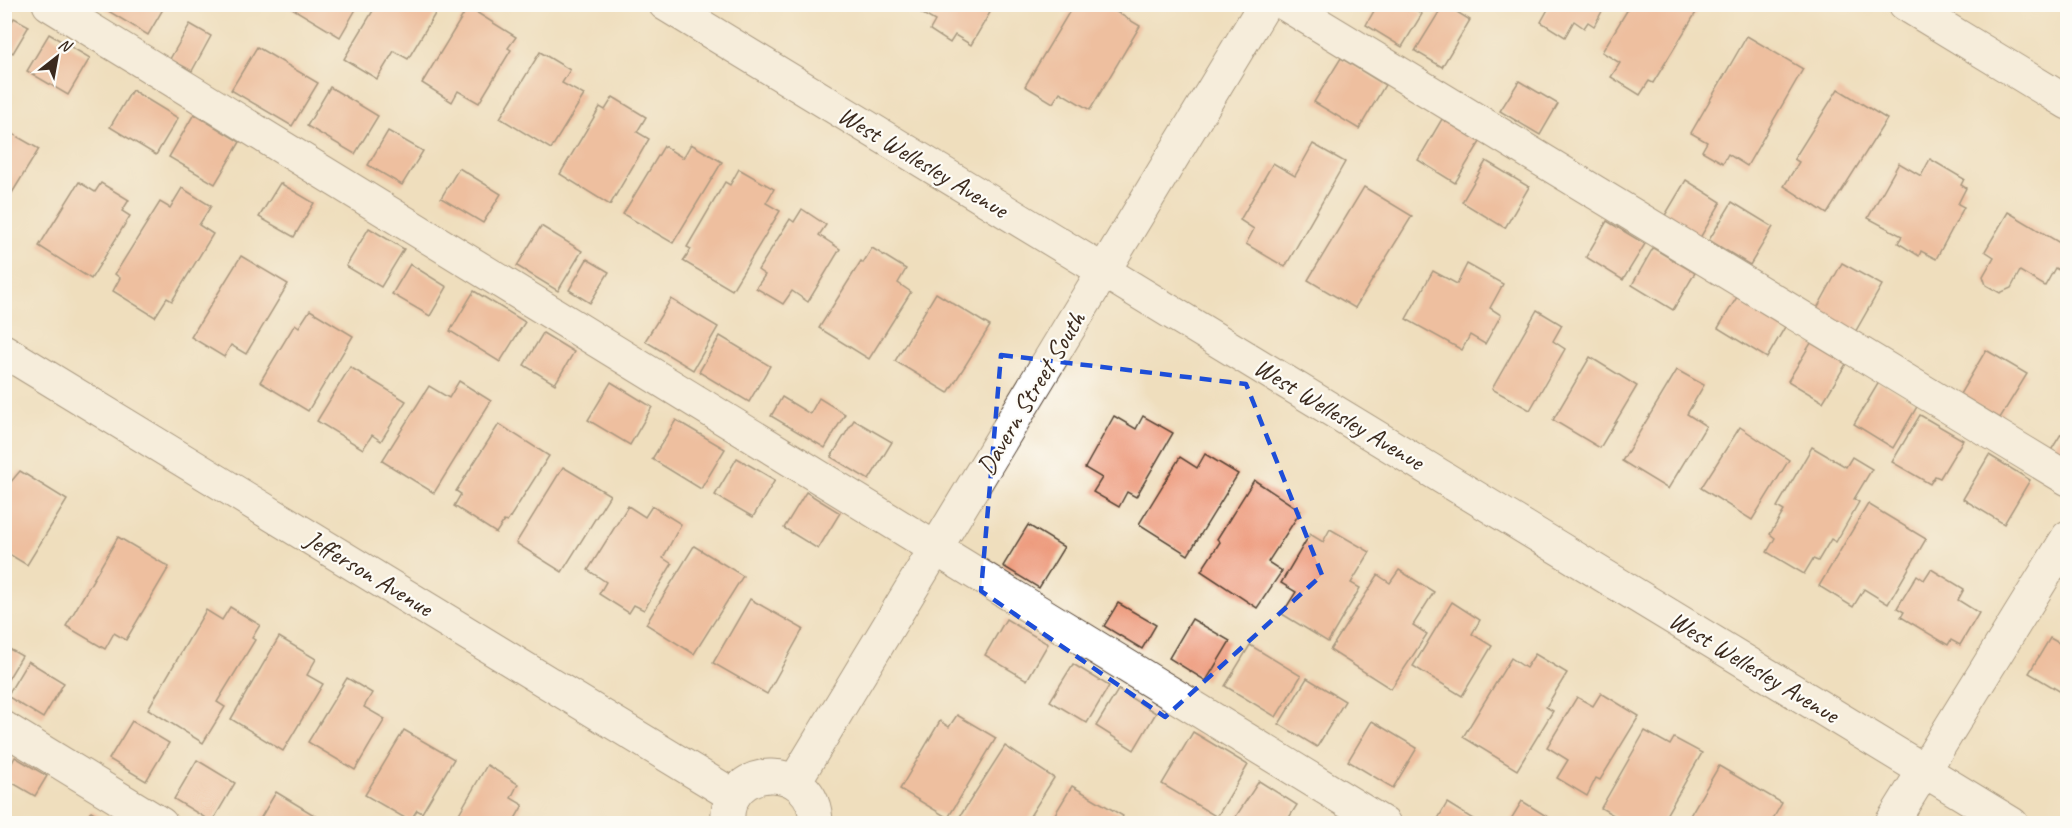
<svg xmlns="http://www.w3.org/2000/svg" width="2072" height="828" font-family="Caveat,sans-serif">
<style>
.building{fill:#ed997a}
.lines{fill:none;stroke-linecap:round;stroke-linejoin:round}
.minor-casing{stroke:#564536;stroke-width:35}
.minor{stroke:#fff;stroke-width:33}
.marked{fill:none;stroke:#1d4ed8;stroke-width:4.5;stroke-dasharray:12 8;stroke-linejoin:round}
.labels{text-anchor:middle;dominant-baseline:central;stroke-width:4.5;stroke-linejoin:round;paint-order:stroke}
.street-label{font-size:26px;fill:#3b2a1e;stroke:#fdfcf7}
</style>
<rect width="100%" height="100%" fill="#fdfcf7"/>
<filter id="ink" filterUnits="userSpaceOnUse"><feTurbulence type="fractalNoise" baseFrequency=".0167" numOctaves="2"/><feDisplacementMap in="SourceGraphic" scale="12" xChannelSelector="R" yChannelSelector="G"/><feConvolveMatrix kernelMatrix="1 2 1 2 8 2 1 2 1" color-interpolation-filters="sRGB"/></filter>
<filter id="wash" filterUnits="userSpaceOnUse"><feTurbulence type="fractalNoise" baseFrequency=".008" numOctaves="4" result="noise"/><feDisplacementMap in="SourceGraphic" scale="24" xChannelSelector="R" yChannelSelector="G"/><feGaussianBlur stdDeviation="1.35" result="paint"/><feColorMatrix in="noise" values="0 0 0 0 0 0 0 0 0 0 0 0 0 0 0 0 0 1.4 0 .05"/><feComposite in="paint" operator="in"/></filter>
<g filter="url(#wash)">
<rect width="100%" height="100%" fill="#efdebd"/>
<g id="blocks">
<g class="building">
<polygon points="108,4 166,4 148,35 105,9"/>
<polygon points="291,4 359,4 340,37 290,7"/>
<polygon points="377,4 441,4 408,59 394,51 377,79 344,59"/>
<polygon points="926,4 995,4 971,45 955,35 950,43 930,30 935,21 921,13"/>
<polygon points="1074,4 1103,4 1140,26 1090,110 1060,92 1053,103 1025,86"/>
<polygon points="1378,4 1407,4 1422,14 1402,47 1366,25"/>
<polygon points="1444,4 1470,20 1442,67 1415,51"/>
<polygon points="1551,4 1606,4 1594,26 1588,22 1584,28 1574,21 1565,37 1541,22"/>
<polygon points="1631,4 1687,4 1697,11 1653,83 1649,81 1640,95 1611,77 1620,63 1602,52"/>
<polygon points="468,7 516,37 508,48 511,50 479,103 458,91 452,102 422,83"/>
<polygon points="14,18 29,26 13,53 4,48 4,34"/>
<polygon points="190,24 211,36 192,71 170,59"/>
<polygon points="49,34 90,58 68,95 27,71"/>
<polygon points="1747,36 1803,69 1747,166 1728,154 1723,163 1702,151 1707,142 1691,133"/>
<polygon points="257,47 318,83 292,126 231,90"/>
<polygon points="540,52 570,70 562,83 584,95 551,149 500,118"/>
<polygon points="1341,58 1385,85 1359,129 1314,102"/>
<polygon points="1519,81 1558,104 1540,135 1500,111"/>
<polygon points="330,87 378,116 355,154 307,126"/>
<polygon points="1838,89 1887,119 1827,214 1784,186 1799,162 1794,159"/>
<polygon points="132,90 178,118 156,155 110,127"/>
<polygon points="613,97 646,117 637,132 649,139 610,205 560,174 600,107 605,110"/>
<polygon points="194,114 240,142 215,184 169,157"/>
<polygon points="1442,119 1480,142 1455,183 1418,160"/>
<polygon points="4,129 39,149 4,206"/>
<polygon points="388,131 423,151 402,185 368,165"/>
<polygon points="691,144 722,162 673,243 623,214 664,146 683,158"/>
<polygon points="1313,144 1345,162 1285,267 1246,244 1254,229 1240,220 1273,163 1295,176"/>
<polygon points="1930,159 1964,179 1961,185 1966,188 1958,204 1964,207 1936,259 1921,251 1919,256 1898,243 1902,236 1868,218 1899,163 1921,176"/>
<polygon points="1486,161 1529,187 1505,228 1462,202"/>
<polygon points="459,168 501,194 483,223 441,198"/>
<polygon points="739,169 774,189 766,203 780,211 732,290 683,261 691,249 687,247 725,182 730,185"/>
<polygon points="1686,180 1721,202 1700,238 1664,217"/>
<polygon points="79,182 95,192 101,183 129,200 122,211 130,216 91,279 39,246"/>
<polygon points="280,183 314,203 294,237 259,217"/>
<polygon points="1364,187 1412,216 1355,308 1308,280"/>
<polygon points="182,188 211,206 199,225 213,234 172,301 167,298 155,317 113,291 120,278 115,274 160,202 170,208"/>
<polygon points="1732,202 1773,227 1750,265 1709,240"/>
<polygon points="802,209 826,225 819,235 840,249 808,302 792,291 783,304 756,288 765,275 758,270 790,219 794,222"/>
<polygon points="2008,212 2065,246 2063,250 2068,253 2068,275 2055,268 2045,286 2020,271 2011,288 2000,293 1986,285 1983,276 1994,257 1985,251"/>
<polygon points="1607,221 1645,244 1623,280 1586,257"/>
<polygon points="541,226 582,251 558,291 517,266"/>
<polygon points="369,228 404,249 381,287 346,266"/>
<polygon points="872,248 906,269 898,283 911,292 869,359 819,328 861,261 863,263"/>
<polygon points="1653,248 1695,273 1673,310 1632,285"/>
<polygon points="241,256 288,284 246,354 231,345 224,357 191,337"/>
<polygon points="587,259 609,272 590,303 569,290"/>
<polygon points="1842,263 1882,285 1854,334 1815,312"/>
<polygon points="410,264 447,287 430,316 392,294"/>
<polygon points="1467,264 1503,284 1490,308 1501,315 1485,344 1470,335 1462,350 1406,319 1433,271 1457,284"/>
<polygon points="474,291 525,322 500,362 450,331"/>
<polygon points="936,293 990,326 948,393 895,361"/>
<polygon points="1737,297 1785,327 1767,358 1718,328"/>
<polygon points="671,299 718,327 693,370 645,341"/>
<polygon points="310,310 353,336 308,411 260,382 295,324 299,327"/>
<polygon points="1537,310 1562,325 1553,341 1565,349 1530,410 1492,389"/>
<polygon points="543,333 574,352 555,384 524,365"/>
<polygon points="720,336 770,366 749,402 699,372"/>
<polygon points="1811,343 1846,364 1823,402 1788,381"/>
<polygon points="1986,350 2027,374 2000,418 1960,394"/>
<polygon points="1590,357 1637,386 1600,448 1553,420"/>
<polygon points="350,367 406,401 381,441 372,435 363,449 317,421"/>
<polygon points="1677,370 1704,385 1687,414 1706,426 1668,489 1622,461"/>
<polygon points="459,381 491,401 434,493 382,461 429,386 449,398"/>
<polygon points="611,382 652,407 630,445 588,420"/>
<polygon points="1879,382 1918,405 1893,448 1854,424"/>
<polygon points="782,397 810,414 819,398 845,414 825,448 771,416"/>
<polygon points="1920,415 1963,440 1940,478 1935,476 1930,484 1892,462"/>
<polygon points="1114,416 1136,429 1143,416 1173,433 1136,497 1127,492 1119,507 1093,492 1102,478 1085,468"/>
<polygon points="676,420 725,449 701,489 652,459"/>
<polygon points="854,420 892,442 869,480 831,457"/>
<polygon points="499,424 549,456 507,522 504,521 496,533 454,506 461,494 456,491"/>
<polygon points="1740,427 1789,460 1752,520 1701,488"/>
<polygon points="2061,434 2068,438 2068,463 2050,452"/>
<polygon points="1812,447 1846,467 1852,457 1872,469 1854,499 1859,502 1836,542 1831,539 1818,561 1813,559 1804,574 1767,552 1775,538 1770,534 1784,511 1777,507"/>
<polygon points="1205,454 1238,474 1188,555 1139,524 1180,457 1197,468"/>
<polygon points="1989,455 2030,480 2004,524 1963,499"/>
<polygon points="737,458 775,480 753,517 715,495"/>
<polygon points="563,467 610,495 562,572 516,543"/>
<polygon points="20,471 67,500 27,565 4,551 4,490"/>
<polygon points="1254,480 1301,511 1268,562 1282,571 1257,608 1201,571 1220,542 1217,539"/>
<polygon points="806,492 840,513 818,549 784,528"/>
<polygon points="1868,504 1926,539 1888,604 1864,589 1853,607 1819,586"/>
<polygon points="628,506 645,517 652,506 681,524 663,558 672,564 644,610 634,605 629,613 599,594 606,582 588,570"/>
<polygon points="1028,525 1064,547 1039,588 1003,566"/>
<polygon points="1330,529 1370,552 1351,583 1360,588 1328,642 1282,614 1296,592 1281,583 1310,534 1323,542"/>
<polygon points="118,537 169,567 126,640 114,633 105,649 66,626"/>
<polygon points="694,546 743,576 694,654 646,624"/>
<polygon points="1931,569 1964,589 1958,600 1979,613 1960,645 1951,640 1948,645 1901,617 1904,612 1897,608 1917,575 1924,580"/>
<polygon points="1399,570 1434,592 1413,625 1427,634 1391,689 1330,650 1378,575 1390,583"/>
<polygon points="750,599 803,629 767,694 713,663"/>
<polygon points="1452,602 1480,620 1472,634 1492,646 1462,696 1413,666"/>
<polygon points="1118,603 1156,625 1142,649 1104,626"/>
<polygon points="230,607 260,625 252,638 255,640 217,702 225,707 203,743 148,709 206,610 222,620"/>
<polygon points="1006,619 1048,644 1027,680 985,655"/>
<polygon points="1192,619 1230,641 1206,681 1169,658"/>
<polygon points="279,637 316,659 307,675 323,684 283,751 231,719"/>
<polygon points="2050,638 2068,648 2066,695 2029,673"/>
<polygon points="1250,645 1301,676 1276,717 1225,686"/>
<polygon points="4,646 22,656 4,686"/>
<polygon points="1535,654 1567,673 1546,707 1553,711 1517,770 1463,737 1511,658 1526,668"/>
<polygon points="28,661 64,683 43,718 7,696"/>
<polygon points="1073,664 1109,686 1087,723 1050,701"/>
<polygon points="347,678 372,693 364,707 385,719 355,770 308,742"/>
<polygon points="1307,678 1345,701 1317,747 1279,724"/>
<polygon points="1118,690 1156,713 1134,750 1096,726"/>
<polygon points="1601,693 1639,716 1600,780 1596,778 1587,796 1557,778 1568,760 1547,747 1577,697 1593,706"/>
<polygon points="957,715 996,738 948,818 900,789 940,721 949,727"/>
<polygon points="132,721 169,743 146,781 109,759"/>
<polygon points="1372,721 1417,748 1393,788 1348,761"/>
<polygon points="404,730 454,759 422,813 417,810 410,821 365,795"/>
<polygon points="1645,731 1670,745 1674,738 1702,753 1661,824 1629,824 1601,808"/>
<polygon points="1193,732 1248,765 1217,817 1162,784"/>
<polygon points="1005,746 1054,778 1025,824 960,824 957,821"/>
<polygon points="15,757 47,776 35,796 4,778"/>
<polygon points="197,760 235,783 212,822 174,799"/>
<polygon points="487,765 518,784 511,798 523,805 512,824 453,824"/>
<polygon points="1719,766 1782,803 1770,824 1685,824"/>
<polygon points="1259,781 1297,805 1285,824 1226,824 1229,818 1233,821"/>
<polygon points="1072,786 1123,816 1119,824 1049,824"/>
<polygon points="276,792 329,824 257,824"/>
<polygon points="1522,801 1559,824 1508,824"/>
<polygon points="1447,803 1481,824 1435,824"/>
<polygon points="91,811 112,824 83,824"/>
</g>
</g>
</g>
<g filter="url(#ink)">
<use href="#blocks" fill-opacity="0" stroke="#564536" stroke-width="1.5"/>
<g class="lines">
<g class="minor-casing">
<g id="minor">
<polyline points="49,4 1384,824"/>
<polyline points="665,4 2012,824"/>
<polyline points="1285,4 2068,479"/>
<polyline points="1905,4 2068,103"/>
<polyline points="4,351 734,796"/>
<polyline points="4,728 161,824"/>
<polyline points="795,781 1265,4"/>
<path d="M 728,824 C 722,763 816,757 816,824"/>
<polyline points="1891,824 2068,537"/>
</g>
</g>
<use href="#minor" class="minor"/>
</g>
</g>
<path d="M0 0H2072V828H0ZM 1001,355 L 1246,384 L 1322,575 L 1165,717 L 981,591 Z" fill="#efdebd" fill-opacity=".55" fill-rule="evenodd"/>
<path class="marked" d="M 1001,355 L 1246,384 L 1322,575 L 1165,717 L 981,591 Z"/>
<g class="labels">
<g class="street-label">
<text transform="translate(923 162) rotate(31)">West Wellesley Avenue</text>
<text transform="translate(1031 393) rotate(-59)">Davern Street South</text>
<text transform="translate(1339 414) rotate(31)">West Wellesley Avenue</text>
<text transform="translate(369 573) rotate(31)">Jefferson Avenue</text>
<text transform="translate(1754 667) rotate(31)">West Wellesley Avenue</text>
</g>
</g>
<rect width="2072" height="828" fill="none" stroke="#fdfcf7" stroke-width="24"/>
<g transform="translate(57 57) rotate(31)" stroke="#fdfcf7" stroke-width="4.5" paint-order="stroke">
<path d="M0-4.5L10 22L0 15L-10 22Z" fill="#3b2a1e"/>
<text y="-9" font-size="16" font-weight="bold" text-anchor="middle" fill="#3b2a1e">N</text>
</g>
</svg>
